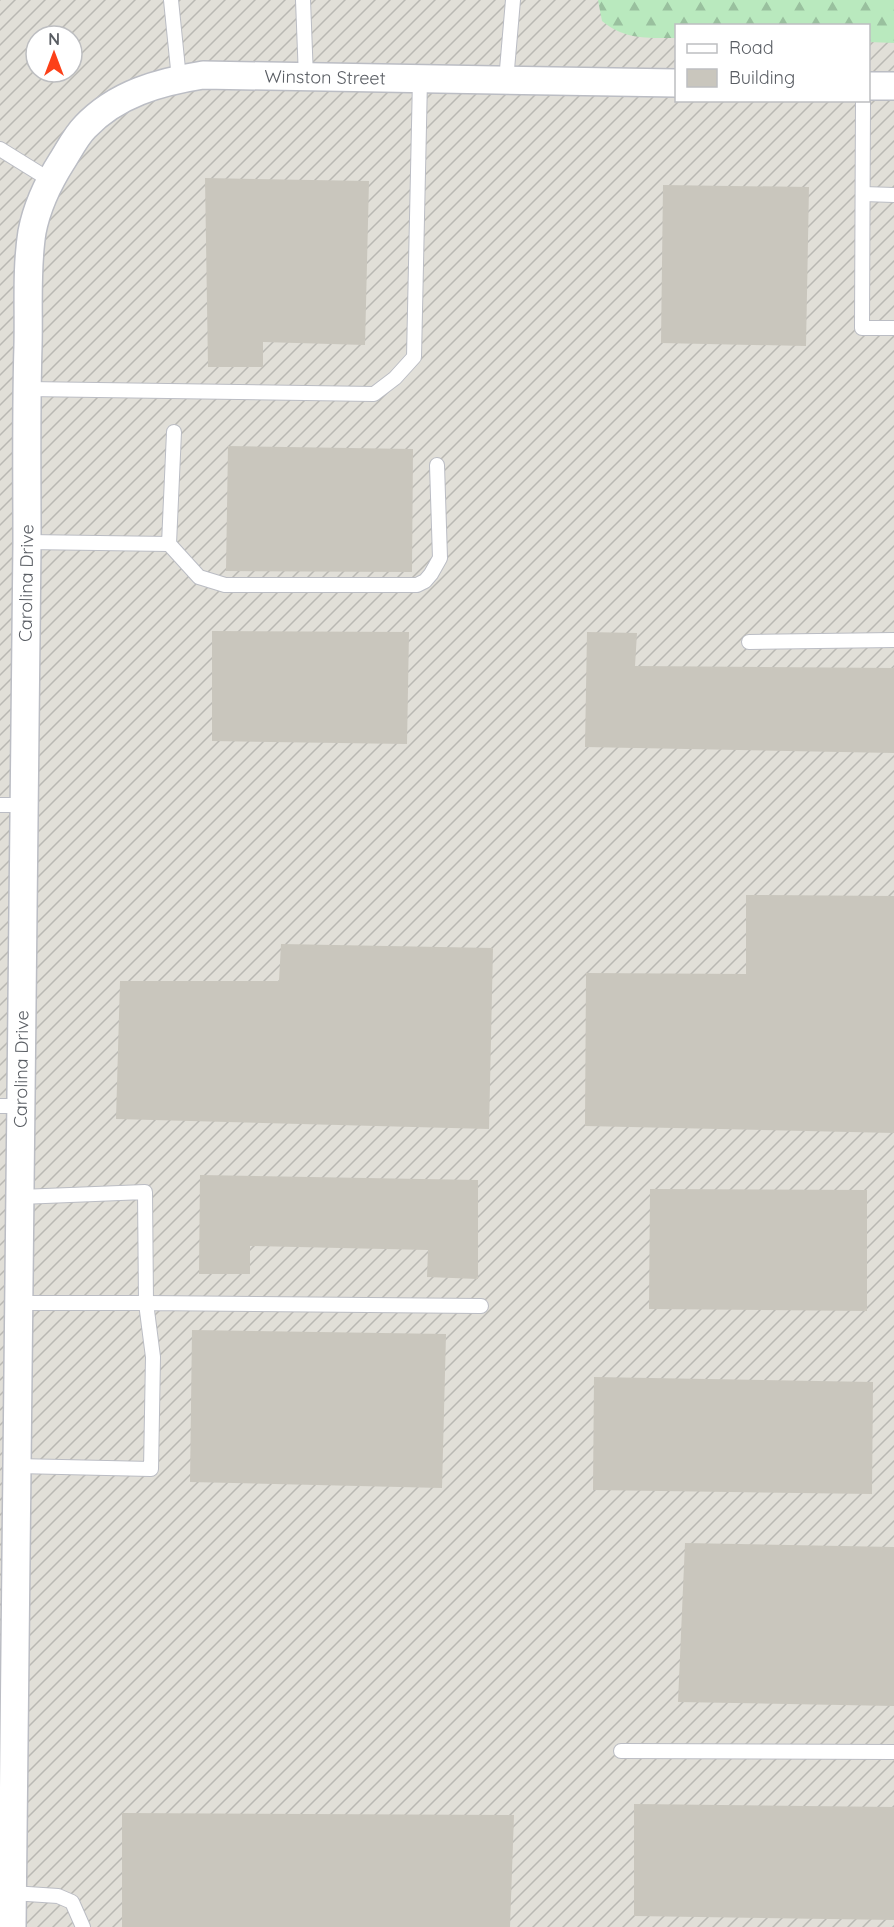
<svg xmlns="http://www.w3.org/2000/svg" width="894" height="1927" font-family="Quicksand,sans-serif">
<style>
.industrial{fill:url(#industrial-furrows);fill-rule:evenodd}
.forest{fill:url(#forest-firs)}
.building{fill:#c9c6bd}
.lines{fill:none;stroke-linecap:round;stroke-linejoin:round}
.lane-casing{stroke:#bbbdc4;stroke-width:16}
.street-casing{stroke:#bbbdc4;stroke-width:30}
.lane{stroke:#fff;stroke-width:14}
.street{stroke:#fff;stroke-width:27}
.labels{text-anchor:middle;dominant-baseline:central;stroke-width:6;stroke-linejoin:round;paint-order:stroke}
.street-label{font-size:18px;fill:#595d63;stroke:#fff}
</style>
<defs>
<pattern id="industrial-furrows" width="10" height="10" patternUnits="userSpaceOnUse" patternTransform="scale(1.5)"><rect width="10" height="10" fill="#e1dfd8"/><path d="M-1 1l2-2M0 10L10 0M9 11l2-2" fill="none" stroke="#b9b8b3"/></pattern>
<pattern id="forest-firs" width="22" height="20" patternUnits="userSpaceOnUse" patternTransform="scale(1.5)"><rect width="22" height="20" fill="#b9e9be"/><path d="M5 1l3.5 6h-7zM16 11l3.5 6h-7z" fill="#99c09e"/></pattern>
</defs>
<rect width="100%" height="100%" fill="#eeece0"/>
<path class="industrial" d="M 0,0 L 894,0 L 894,1927 L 0,1927 ZM 676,26 L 868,26 L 868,100 L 676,100 ZM 36,36 L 72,36 L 72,72 L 36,72 Z"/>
<path class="forest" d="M 598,0 L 894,0 L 894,43 L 869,42 L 868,26 L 676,26 L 676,38 C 648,38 625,40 602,21 Z"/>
<g class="building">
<polygon points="205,178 369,181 365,345 263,342 263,367 208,367"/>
<polygon points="663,185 809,187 806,346 661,343"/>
<polygon points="228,446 413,449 412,572 226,571"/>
<polygon points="212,631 409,632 407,744 212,741"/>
<polygon points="587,632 637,633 635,666 894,668 894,753 585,747"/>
<polygon points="746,895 894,896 894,1133 585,1126 586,973 746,974"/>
<polygon points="281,944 493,948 489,1129 116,1119 120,981 279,981"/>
<polygon points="200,1175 478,1180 478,1279 427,1277 428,1250 250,1246 250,1274 199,1274"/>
<polygon points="650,1189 867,1190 867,1311 649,1309"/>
<polygon points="192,1330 446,1334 442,1488 190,1482"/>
<polygon points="594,1377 873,1382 872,1494 593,1490"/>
<polygon points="685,1543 894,1547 894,1706 678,1702"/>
<polygon points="634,1804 894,1807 894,1920 634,1916"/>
<polygon points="122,1813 514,1815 510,1927 122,1927"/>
</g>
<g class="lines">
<g class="lane-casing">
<g id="lane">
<polyline points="171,0 179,79"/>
<polyline points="303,0 306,78"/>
<polyline points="506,81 513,0"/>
<polyline points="863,100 862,328 894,328"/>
<polyline points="0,149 50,180"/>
<polyline points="863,194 894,195"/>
<polyline points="27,389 374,394 395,378 414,357 420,79"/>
<polyline points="27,542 169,544 174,432"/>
<polyline points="169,544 199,577 225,585 417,585 425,581 431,574 440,558 437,465"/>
<polyline points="749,642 894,640"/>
<polyline points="0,805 24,805"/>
<polyline points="0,1106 21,1106"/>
<polyline points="19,1303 146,1303 145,1192 20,1197"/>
<polyline points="17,1466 151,1469 153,1357 146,1303 481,1306"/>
<polyline points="621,1751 894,1752"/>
<polyline points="12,1893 58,1896 72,1902 83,1927"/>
</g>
</g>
<g class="street-casing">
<g id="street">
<polyline points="868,86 894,86"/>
<path d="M 12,1927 L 27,542 C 27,477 26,411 28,346 C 29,309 26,269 32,232 C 37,206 48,183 62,161 C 69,150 76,136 85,127 C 116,94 159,82 203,75 L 676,83"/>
</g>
</g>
<use href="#lane" class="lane"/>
<use href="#street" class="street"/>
</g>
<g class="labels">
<g class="street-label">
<text transform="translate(325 77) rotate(1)">Winston Street</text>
<text transform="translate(26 583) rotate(-89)">Carolina Drive</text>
<text transform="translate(21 1069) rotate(-89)">Carolina Drive</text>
</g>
</g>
<rect x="675" y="24" width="195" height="78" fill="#ffffff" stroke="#bdbec1" stroke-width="1.5"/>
<rect x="687" y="44" width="30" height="9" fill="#ffffff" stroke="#bdbec1" stroke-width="1.5"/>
<text x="729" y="54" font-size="18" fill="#595d63">Road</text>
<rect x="687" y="69" width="30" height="18" fill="#c9c6bd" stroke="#bdbec1" stroke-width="1.5"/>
<text x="729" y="84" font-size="18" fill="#595d63">Building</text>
<g transform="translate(54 54)"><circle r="28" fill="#ffffff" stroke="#bdbec1" stroke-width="1.5"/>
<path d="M0-4.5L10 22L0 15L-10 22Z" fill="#fc4018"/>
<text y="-9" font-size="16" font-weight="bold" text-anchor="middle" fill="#595d63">N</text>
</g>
</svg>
